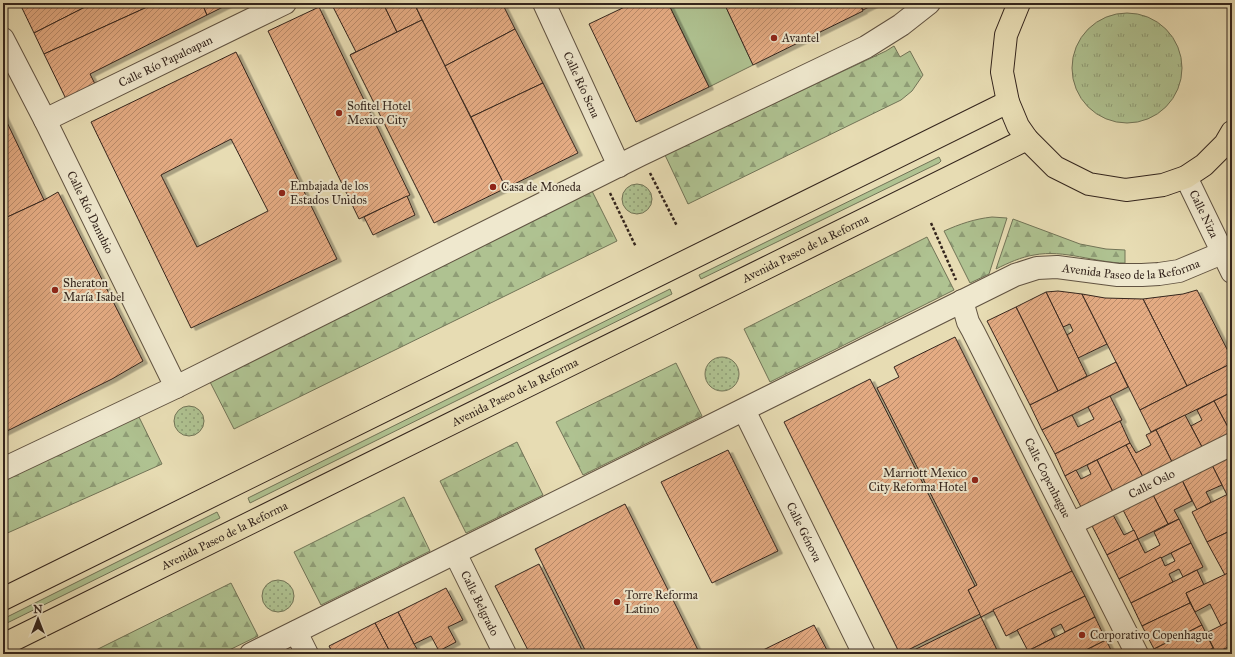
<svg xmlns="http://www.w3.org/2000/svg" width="1235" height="657" font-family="'IM FELL Great Primer',serif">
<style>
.grass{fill:#afc291;stroke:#727457}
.forest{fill:url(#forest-firs);stroke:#727457}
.park{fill:url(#park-tufts);stroke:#727457}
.garden{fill:url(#garden-dots);stroke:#727457}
.building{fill:url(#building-hatch);stroke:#34251d;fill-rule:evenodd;filter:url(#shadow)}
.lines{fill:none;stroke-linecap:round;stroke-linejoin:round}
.minor-casing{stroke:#615342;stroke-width:24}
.major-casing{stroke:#34251d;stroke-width:24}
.path{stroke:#34251d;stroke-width:2.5;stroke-dasharray:3 2;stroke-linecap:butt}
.minor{stroke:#efe8ce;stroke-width:22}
.major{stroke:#e7dcb3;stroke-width:22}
.poi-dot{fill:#8f2418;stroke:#efe8ce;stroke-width:1.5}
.labels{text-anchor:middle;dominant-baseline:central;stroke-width:4;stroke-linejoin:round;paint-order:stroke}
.poi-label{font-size:12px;fill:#34251d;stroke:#efe8ce;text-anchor:start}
.street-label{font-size:12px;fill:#34251d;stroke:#efe8ce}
</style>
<defs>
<pattern id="forest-firs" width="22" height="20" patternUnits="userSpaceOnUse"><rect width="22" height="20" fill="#afc291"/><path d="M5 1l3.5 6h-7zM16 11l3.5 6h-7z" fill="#8f9d76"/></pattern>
<pattern id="park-tufts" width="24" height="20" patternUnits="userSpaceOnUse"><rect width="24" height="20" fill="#afc291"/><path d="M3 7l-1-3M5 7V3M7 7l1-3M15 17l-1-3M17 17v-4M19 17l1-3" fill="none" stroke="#8f9d76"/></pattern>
<pattern id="garden-dots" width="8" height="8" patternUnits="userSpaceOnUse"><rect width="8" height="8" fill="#afc291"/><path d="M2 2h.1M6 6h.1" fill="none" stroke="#8f9d76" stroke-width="1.8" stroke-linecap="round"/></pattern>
<pattern id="building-hatch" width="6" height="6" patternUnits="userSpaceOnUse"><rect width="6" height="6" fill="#e4ab83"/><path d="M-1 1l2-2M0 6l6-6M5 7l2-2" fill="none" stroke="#ba8b6b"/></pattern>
<filter id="shadow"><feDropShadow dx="4.5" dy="2.5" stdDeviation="0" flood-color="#0004"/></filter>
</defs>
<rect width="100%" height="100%" fill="#e7dcb3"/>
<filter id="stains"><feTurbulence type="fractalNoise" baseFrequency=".005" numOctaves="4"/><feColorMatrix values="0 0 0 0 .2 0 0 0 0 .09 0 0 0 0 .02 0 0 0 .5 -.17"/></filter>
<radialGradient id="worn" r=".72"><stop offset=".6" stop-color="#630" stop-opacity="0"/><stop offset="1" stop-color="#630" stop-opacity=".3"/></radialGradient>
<g class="grass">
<polygon points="668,3 724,3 753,65 709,87"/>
<polygon points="939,157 941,161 939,163 701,279 699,275"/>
<polygon points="670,289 672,294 250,503 248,498"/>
<polygon points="217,512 220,518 3,625 3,619"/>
</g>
<g class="forest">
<polygon points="894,46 900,57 910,51 923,75 912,91 901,100 688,204 665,155 886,51"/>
<polygon points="592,191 617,241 234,429 209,380"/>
<path d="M 992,217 L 1007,218 L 989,274 L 970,283 L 944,231 C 960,224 974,219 992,217 Z"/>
<path d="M 1013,219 L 1080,244 L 1106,249 L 1125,250 L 1125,263 C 1095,263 1064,249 1034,255 C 1021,257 1008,263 996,269 Z"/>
<polygon points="927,237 954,290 770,382 744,329"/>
<polygon points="676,363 702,416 583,475 556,422"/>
<polygon points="138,415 162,464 3,535 3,480"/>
<polygon points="517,442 543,495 466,533 440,481"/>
<polygon points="404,497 430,551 321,605 294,552"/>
<polygon points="231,583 258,636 221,654 88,654"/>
</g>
<circle class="park" cx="1127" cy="68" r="55"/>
<g class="garden">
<circle cx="637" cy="199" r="15"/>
<circle cx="722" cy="374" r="17"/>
<circle cx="189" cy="421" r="15"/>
<circle cx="278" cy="596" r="16"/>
</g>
<g class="building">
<polygon points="26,3 93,3 34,33 21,6"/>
<polygon points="93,3 156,3 44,54 34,33"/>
<polygon points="156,3 202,3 207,15 90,74 95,84 66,99 44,54"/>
<polygon points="202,3 231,3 207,15"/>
<polygon points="331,3 383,3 397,32 350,55 356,52"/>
<polygon points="383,3 414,3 422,20 397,32"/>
<polygon points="414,3 502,3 515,29 445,66"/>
<polygon points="633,3 668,3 709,87 636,122 589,24"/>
<polygon points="724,3 859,3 863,11 753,65"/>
<polygon points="860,3 877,3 863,10"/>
<polygon points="319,7 410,195 359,219 268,31"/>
<polygon points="422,20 506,188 434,223 350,55"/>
<polygon points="515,29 543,83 471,117 445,66"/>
<path d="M 236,52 L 337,259 L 191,328 L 91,122 ZM 231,139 L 268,211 L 197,247 L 161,175 Z"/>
<polygon points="543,83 578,153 506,188 471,117"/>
<polygon points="3,114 44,200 3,219"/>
<polygon points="58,192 143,361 112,379 3,433 3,219 44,200"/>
<polygon points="407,196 415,215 373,235 364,217"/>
<polygon points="1197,290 1232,359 1232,363 1187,386 1143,299 1183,294"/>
<polygon points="1058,291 1082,294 1107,344 1078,358 1067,335 1073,331 1070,324 1063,327 1046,292"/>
<polygon points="1046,292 1087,376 1058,391 1016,307"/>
<polygon points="1082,294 1105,298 1143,299 1187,386 1140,410"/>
<polygon points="1016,307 1058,391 1030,405 987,321"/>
<polygon points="955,337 1072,571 981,617 968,590 977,585 877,388 899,377 894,367"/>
<polygon points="1116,362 1128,387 1042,430 1030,405"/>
<polygon points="1232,363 1232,392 1151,432 1140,410"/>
<polygon points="870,379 975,586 968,590 980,614 900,654 784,422"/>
<polygon points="1232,392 1232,432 1231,433 1214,401"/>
<polygon points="1110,396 1122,420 1055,454 1042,430 1072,415 1078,427 1094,419 1088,407"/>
<polygon points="1214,401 1231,433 1202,447 1191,426 1202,420 1197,410"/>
<polygon points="1185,415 1202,447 1172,462 1156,430"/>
<polygon points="1120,421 1130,443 1065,476 1055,454"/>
<polygon points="1156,430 1172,462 1143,477 1126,445 1130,443 1136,453 1151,445 1146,435"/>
<polygon points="1126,445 1143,477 1113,492 1097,460"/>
<polygon points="728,450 778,551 712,583 661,482"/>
<polygon points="1232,453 1232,492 1227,495 1211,463"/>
<polygon points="1097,460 1113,492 1081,507 1065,476 1076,470 1081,479 1091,474 1087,465"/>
<polygon points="1211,463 1222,485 1206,492 1211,502 1197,510 1181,478"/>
<polygon points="1181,478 1192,501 1174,510 1179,519 1168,524 1152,493"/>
<polygon points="1232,492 1232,530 1207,542 1192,512"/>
<polygon points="1152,493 1168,524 1138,539 1122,508"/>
<polygon points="625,504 700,654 587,654 535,549"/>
<polygon points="1112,513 1124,535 1134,530 1138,539 1107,555 1091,524"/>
<polygon points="1179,519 1191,543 1119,579 1107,555 1138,539 1145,553 1160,545 1154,532"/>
<polygon points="1232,530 1232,571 1225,575 1207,542"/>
<polygon points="1191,543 1203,567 1183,577 1179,569 1169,574 1173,582 1131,603 1119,579 1161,557 1165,566 1175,561 1171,553"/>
<polygon points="539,564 584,654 530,654 495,586"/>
<polygon points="1197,570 1204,585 1186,593 1190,603 1142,626 1131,603"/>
<polygon points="1072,571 1085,596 1006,636 993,610"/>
<polygon points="1232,571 1232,620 1221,626 1210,604 1195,612 1186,593"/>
<polygon points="446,588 463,620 448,627 456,642 439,651 431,636 414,644 398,612"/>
<polygon points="1085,596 1095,617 1065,632 1061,624 1051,629 1055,637 1028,651 1017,630"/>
<polygon points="1190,603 1202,625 1154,649 1142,626"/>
<polygon points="398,612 414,644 420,654 391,654 375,623"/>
<polygon points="981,617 999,654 906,654"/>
<polygon points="1095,617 1106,640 1078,654 1061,654 1060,653 1058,654 1022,654"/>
<polygon points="1232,620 1232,632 1227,635 1232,645 1216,653 1206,633"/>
<polygon points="375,623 391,654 333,654 329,646"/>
<polygon points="814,625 829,654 755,654"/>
<polygon points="1202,625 1213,648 1202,654 1157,654 1154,649"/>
<polygon points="1106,640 1113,654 1078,654"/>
</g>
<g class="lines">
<g class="minor-casing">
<g id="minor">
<path id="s1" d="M 544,3 L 619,166"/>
<path id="s2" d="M 3,39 L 45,120 L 176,387"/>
<path id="s3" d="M 45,120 L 285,3"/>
<path id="s4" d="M 1186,177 L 1232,272"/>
<path id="s5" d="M 962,301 L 968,322 L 973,331 L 1137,654"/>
<path id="s6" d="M 744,410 L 864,654"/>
<polyline points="3,469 176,387 640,155 866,47 901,25 929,3"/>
<path id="s7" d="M 1071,524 L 1232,444"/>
<path id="s8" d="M 455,553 L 505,654"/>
<polyline points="296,632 307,654"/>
<path id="s9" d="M 251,654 L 1015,275 L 1037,268 L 1057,267 L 1118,275 L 1142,275 L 1159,274 L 1179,271 L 1222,253 L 1232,248"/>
</g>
</g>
<g class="major-casing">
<g id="major">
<polyline points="1019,3 1006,35 1002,72 1008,102 1018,126 1027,139 1055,167 1089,184 1126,190 1163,185 1186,177 1204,165 1225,144 1232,132"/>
<polyline points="3,599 1008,102"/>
<path id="s10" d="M 3,645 L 1027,139"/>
</g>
</g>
<g class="path">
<polyline points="650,173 677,226"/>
<polyline points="610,193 636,247"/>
<polyline points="931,223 956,280"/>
</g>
<use href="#minor" class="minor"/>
<use href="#major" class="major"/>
</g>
<g class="poi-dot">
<circle cx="774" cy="38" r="4"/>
<circle cx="339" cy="113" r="4"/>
<circle cx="493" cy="187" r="4"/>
<circle cx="282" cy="193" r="4"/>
<circle cx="55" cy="290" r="4"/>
<circle cx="975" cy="480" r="4"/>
<circle cx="617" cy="602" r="4"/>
<circle cx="1082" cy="635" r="4"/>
</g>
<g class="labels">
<g class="poi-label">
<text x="782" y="38">Avantel</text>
<text x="347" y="106">Sofitel Hotel<tspan x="347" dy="14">Mexico City</tspan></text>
<text x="290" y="186">Embajada de los<tspan x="290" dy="14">Estados Unidos</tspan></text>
<text x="501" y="187">Casa de Moneda</text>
<text x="63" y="283">Sheraton<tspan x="63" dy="14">María Isabel</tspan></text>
<text x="967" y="473" text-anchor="end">Marriott Mexico<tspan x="967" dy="14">City Reforma Hotel</tspan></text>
<text x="625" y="595">Torre Reforma<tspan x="625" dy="14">Latino</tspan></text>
<text x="1090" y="635">Corporativo Copenhague</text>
</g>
<g class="street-label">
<text stroke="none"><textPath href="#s3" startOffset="134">Calle Río Papaloapan</textPath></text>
<text stroke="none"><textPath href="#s1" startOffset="90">Calle Río Sena</textPath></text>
<text stroke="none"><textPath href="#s2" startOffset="194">Calle Río Danubio</textPath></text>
<text stroke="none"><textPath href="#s4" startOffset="41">Calle Niza</textPath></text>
<text stroke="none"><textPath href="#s10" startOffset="895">Avenida Paseo de la Reforma</textPath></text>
<text stroke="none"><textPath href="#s9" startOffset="971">Avenida Paseo de la Reforma</textPath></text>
<text stroke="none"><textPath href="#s10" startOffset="571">Avenida Paseo de la Reforma</textPath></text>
<text stroke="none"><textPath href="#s5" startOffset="197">Calle Copenhague</textPath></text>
<text stroke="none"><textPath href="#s7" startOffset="90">Calle Oslo</textPath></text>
<text stroke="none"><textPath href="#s6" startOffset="136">Calle Génova</textPath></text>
<text stroke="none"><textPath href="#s10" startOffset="247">Avenida Paseo de la Reforma</textPath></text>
<text stroke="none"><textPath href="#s8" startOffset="56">Calle Belgrado</textPath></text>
</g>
</g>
<rect width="1235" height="657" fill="none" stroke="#e7dcb3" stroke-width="16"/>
<rect x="4" y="4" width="1227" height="649" fill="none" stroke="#34251d" stroke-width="2"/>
<rect x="8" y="8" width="1219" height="641" fill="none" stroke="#34251d"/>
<g transform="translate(38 619)" stroke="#efe8ce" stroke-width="3" paint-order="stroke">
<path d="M0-3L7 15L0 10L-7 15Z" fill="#34251d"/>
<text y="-6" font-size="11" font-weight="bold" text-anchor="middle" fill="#34251d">N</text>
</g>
<rect width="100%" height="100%" filter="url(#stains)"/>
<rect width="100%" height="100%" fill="url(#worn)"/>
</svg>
